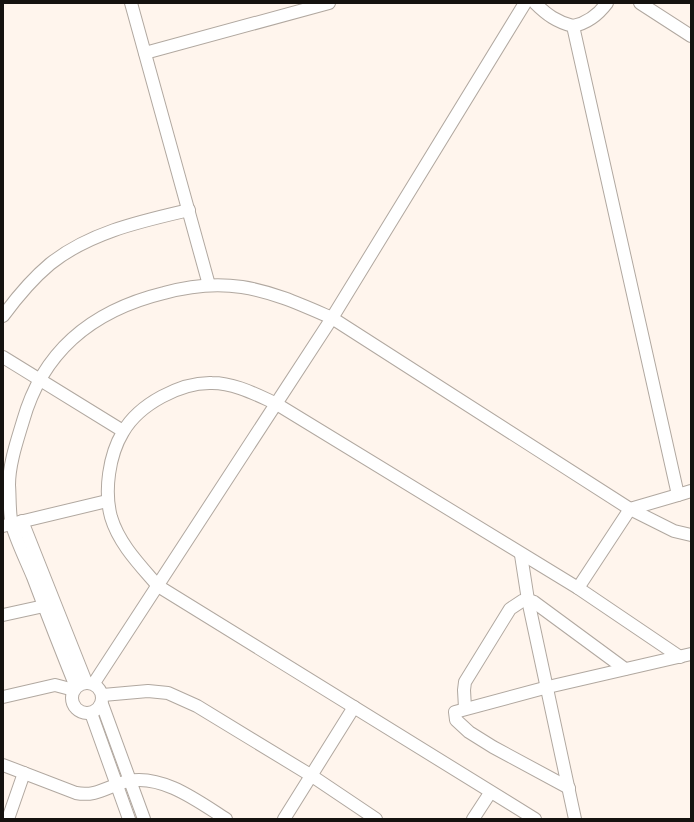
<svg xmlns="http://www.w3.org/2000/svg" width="694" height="822" font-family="Barlow,sans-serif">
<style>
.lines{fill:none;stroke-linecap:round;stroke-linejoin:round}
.minor-casing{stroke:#b1a8a0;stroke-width:14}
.minor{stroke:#fff;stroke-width:12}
</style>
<rect width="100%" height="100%" fill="#fff5ed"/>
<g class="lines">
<g class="minor-casing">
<g id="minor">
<polyline points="131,3 209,285"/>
<path d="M 535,3 C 547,15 557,22 573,26 L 678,495 L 691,491"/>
<polyline points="640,3 691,36"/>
<path d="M 573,26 C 588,23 598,15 607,3"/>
<polyline points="145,53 329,3"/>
<path d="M 3,316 C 17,297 32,279 50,264 C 90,232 142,221 189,210"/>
<polyline points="3,357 123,431"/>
<polyline points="22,521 86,682"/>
<polyline points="3,526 107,501"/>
<polyline points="521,555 528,600 575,819"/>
<polyline points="578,588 630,509 678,495"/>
<polyline points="3,615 44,606"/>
<circle cx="87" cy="698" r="15"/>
<polyline points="94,683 332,318 525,3"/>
<path d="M 76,687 C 61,650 47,614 33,577 C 26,560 17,542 12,525 C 9,513 10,497 9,485 C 9,464 17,441 23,421 C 43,350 94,310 164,293 C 189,286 216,283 242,287 C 274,292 302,305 332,318 L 630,509 L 674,531 L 691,535"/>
<polyline points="103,695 148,691 168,693 197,706 312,776 376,819"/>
<polyline points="3,697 55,685 74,690"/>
<polyline points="102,704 144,819"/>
<polyline points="465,708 464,690 465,682 510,609 522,601 528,600 534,602 625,669"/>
<polyline points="91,713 129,819"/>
<path d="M 3,765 L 76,793 C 97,797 108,786 128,781 C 163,774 199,802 226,819"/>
<polyline points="569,788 493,747 469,732 456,720 455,712 548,687 691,654"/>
<polyline points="8,819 24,773"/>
<polyline points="284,819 354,707"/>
<polyline points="473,819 490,793"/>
<path d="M 535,819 L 158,586 C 140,565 119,544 111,517 C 104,491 109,455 123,432 C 139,404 181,382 212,383 C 234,383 255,394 275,403 L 578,588 L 680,657"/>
</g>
</g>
<use href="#minor" class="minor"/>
</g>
<rect width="694" height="822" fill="none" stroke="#15120f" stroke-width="8"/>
</svg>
